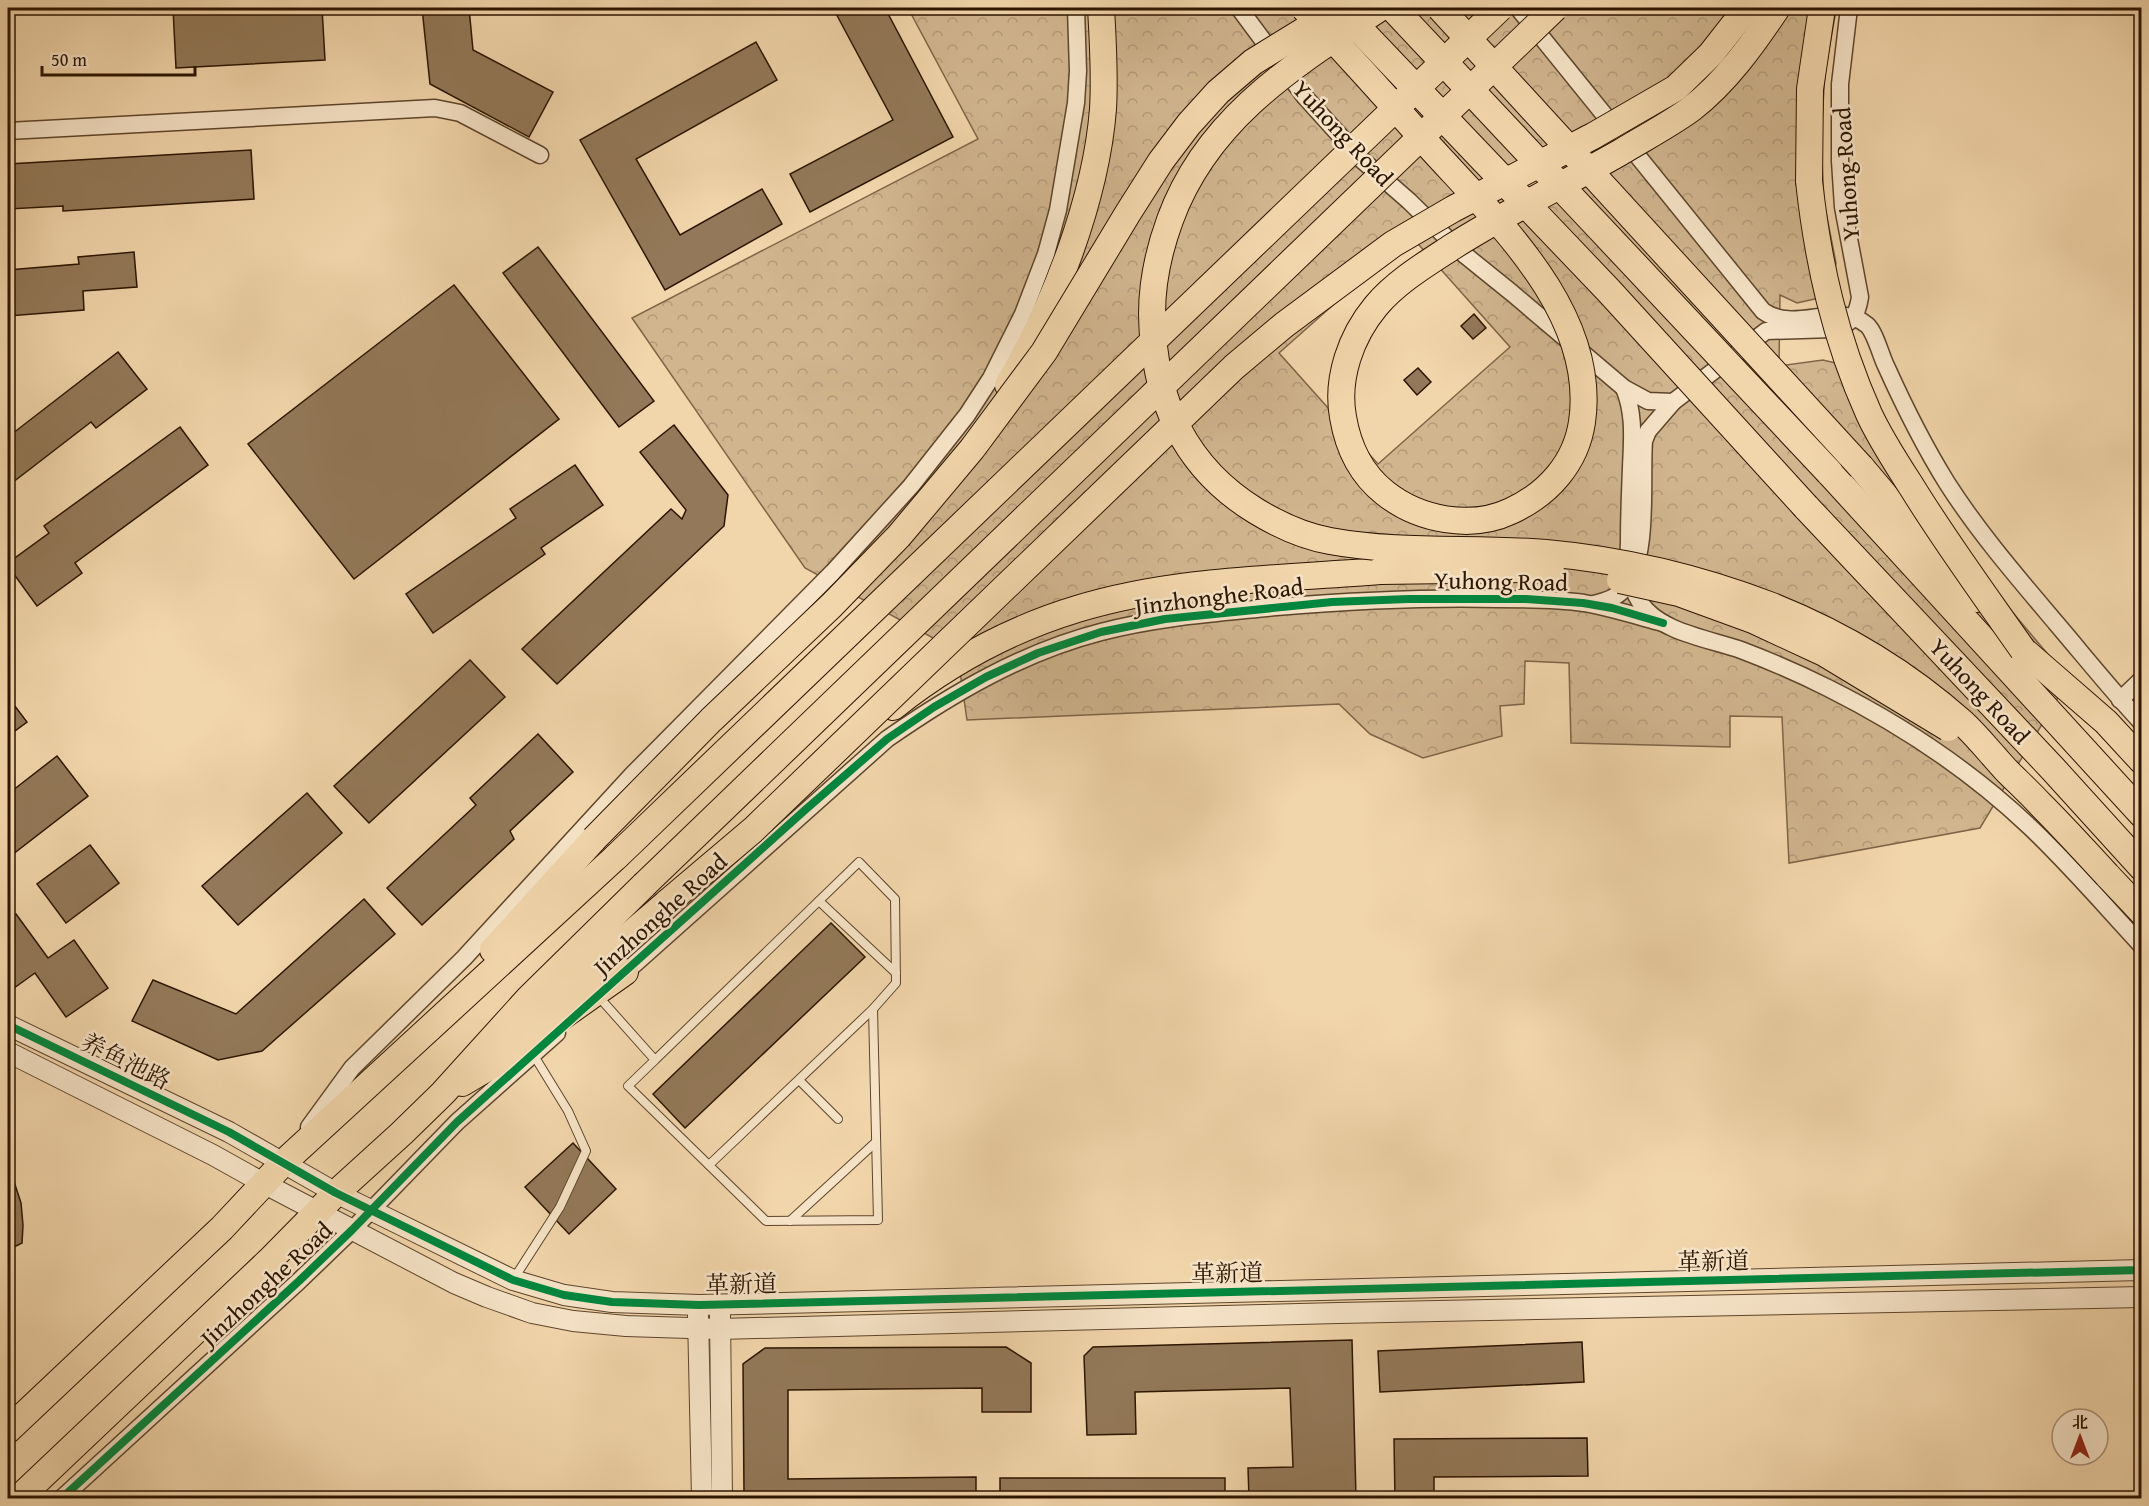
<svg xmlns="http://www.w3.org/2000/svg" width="2149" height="1506" font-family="'Gentium Book Plus','Noto Serif SC',serif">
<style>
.forest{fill:url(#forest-crowns);stroke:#7e6547;stroke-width:1.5;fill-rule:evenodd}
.building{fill:#937959;stroke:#2c1500;stroke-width:1.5}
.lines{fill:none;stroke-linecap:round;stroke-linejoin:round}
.service-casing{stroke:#5e452b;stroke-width:10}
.minor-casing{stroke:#5e452b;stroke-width:19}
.tertiary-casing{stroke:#5e452b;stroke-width:22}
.primary-casing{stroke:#2c1500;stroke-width:28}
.trunk-casing{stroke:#2c1500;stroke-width:29}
.service{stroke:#f7e4c8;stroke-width:8}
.minor{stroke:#f7e4c8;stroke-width:16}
.tertiary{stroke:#f7e4c8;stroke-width:20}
.primary{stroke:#f2d6ab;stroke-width:26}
.trunk{stroke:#f2d6ab;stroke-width:27}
.primary-bridge-casing{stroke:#2c1500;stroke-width:28;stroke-linecap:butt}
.trunk-bridge-casing{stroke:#2c1500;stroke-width:29;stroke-linecap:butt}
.primary-bridge{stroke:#f2d6ab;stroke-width:26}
.trunk-bridge{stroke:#f2d6ab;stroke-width:27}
.cycleway-casing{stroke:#f7e4c8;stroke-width:11}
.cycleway{stroke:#00873e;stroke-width:8}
.labels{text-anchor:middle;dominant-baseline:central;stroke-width:5;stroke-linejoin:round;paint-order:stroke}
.street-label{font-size:24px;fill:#2c1500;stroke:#f7e4c8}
</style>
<defs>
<pattern id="forest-crowns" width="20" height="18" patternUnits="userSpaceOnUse" patternTransform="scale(1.5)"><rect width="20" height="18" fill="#d0b58e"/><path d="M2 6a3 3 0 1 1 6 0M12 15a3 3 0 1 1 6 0" fill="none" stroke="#b39b79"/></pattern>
</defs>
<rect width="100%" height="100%" fill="#f2d6ab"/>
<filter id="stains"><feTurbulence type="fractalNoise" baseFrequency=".00333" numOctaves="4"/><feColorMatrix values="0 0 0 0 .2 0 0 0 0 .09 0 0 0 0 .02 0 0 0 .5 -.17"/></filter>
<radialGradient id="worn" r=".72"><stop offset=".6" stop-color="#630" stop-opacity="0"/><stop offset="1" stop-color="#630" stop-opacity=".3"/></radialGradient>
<path class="forest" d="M 908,8 L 1839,8 L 1836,10 L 1825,73 L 1821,138 L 1824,202 L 1836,263 L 1833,282 L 1819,298 L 1797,303 L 1780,295 L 1779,366 L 1823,360 L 1856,368 L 1873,391 L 1893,446 L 1997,594 L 2069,679 L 1980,828 L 1789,863 L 1782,717 L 1730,716 L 1730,747 L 1571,743 L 1569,663 L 1525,661 L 1524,704 L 1500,706 L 1502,736 L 1423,758 L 1370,734 L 1339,704 L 967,720 L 957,651 L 805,568 L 632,318 L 978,139 ZM 1411,236 L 1510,347 L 1378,464 L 1279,353 Z"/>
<g class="building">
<polygon points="173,8 322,8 325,60 176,68"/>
<polygon points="422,8 469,8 473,50 553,92 529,137 430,84"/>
<polygon points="833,8 885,8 953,137 810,212 790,174 893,120"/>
<polygon points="756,42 777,80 636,159 680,235 762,189 782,224 665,290 580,140"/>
<polygon points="251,150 254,199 63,211 63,206 8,209 8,164"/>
<polygon points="538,247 654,401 619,427 503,273"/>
<polygon points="134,252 137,287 83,291 84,310 8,316 8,270 79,264 78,257"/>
<polygon points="454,285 559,419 354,579 248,444"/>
<polygon points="1474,314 1486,328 1473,339 1461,326"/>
<polygon points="118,352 147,389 96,428 91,422 8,486 8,437"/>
<polygon points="1418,368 1431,382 1417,395 1404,380"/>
<polygon points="674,425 728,495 724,526 557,684 522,649 671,509 682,519 686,510 640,452"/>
<polygon points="180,427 208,465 75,563 82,573 37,606 8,566 8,563 49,533 44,526"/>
<polygon points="575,465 603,505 541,548 545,554 433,633 406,594 516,518 510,509"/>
<polygon points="470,660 505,697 369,823 334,786"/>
<polygon points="8,697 27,722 8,736"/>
<polygon points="538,734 573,772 510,831 514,839 422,925 387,888 476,805 470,798"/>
<polygon points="57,756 88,796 8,858 8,794"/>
<polygon points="307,793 342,833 238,925 202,886"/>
<polygon points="90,845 119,883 66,923 37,884"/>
<polygon points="364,899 395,934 262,1051 218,1060 132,1021 153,980 236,1014"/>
<polygon points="16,914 48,958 74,940 108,988 66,1017 35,973 10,991 8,987 8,919"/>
<polygon points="831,923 865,957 685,1128 653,1094"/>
<polygon points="573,1143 616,1189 569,1234 525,1187"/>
<polygon points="8,1163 21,1203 23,1225 22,1243 8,1250"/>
<polygon points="1352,1340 1356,1498 1249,1498 1248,1468 1293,1467 1290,1388 1135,1392 1136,1434 1087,1435 1084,1356 1093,1347"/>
<polygon points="1582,1342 1584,1382 1380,1392 1378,1351"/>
<polygon points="1006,1347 1031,1363 1031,1412 982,1412 982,1388 788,1390 788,1479 976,1477 976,1498 748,1498 744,1494 743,1364 765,1348"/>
<polygon points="1587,1438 1588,1476 1434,1477 1434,1498 1395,1498 1394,1439"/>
<rect x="1000" y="1478" width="225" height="20"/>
</g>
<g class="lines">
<g class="service-casing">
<g id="service">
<polyline points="819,901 896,973"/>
<polyline points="598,996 655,1060 628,1086 766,1221 878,1220 873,1009 896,983 895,899 859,862 655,1060"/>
<polyline points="799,1080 838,1119"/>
<polyline points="709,1165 873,1009"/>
<polyline points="790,1221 876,1142"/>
<polyline points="513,1280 560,1207 586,1151 568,1111 533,1054"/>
</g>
</g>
<g class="minor-casing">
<g id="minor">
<path d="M 1239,8 L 1305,97 L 1362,160 L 1409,201 L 1460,251 L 1512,293 L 1624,388 L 1648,401 L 1673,402 L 1766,331 L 1833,329 C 1852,324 1857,316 1860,297 L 1843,207 L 1840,161 L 1840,84 L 1849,8"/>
<path d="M 1518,8 L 1763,311 C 1795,334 1838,300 1867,325 C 1875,332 1881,356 1886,366 C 1904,406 1924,446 1947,483 C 1979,533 2018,578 2056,623 C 2085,657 2112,691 2142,723"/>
<polyline points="8,131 435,108 460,113 540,155"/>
<path d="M 1624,388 C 1635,415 1632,440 1631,468 C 1630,492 1629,517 1629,541 C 1628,561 1628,584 1640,602 C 1658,632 1710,639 1741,650 C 1770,661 1800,674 1828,688 C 1900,724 1971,771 2030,827 C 2069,864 2105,906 2142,946"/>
<path d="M 1594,604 C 1605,601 1616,598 1623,590 C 1650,560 1641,481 1644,441 L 1648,431 L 1673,402"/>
<polyline points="2120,700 2142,679"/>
<path d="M 619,978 L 887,739 C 953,693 1023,652 1101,632 C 1158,617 1218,613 1276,607 C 1350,601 1424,597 1498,599 C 1526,599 1556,599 1584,603 C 1611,608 1637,616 1663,623"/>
<polyline points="309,1127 352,1068 464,958 633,774 833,572 911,486 967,415 991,378 1023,314 1046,254 1058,210 1076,103 1078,71 1076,8"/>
<polyline points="62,1498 299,1281 352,1230 457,1122 557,1033"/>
</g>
</g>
<g class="tertiary-casing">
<g id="tertiary">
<polyline points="8,1025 229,1132 336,1193 513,1280 564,1295 612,1302 699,1305 2142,1270"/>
<polyline points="8,1052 213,1155 265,1184 454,1283 487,1297 532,1313 573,1321 626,1326 720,1329 1338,1313 2142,1297"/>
<polyline points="698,1315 702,1498"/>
<polyline points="720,1315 722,1498"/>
</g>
</g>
<g class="primary-casing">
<g id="primary">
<polyline points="1809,181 1810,89 1822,8"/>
<path d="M 1008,385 C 1054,307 1096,199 1103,109 C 1105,75 1103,41 1101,8"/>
<polyline points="1861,467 1915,531 1977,599"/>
<polyline points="2007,633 2023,650 2106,722 2142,761"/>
<path d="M 893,707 C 947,664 1011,629 1077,609 C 1175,579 1280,579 1380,571"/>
<polyline points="2107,875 2142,912"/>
<polyline points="493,950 594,839"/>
<polyline points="515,1033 668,902"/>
<polyline points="462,1083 499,1061 625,972"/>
<polyline points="8,1430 222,1228 283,1163 617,856"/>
<polyline points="19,1498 269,1261 336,1193 402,1133 443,1093 529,998 644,885"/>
</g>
</g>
<g class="trunk-casing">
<g id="trunk">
<polyline points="1829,472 2142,814"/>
<polyline points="1806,507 2053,769 2142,867"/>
</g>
</g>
<use href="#service" class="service"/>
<use href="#minor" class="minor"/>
<use href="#tertiary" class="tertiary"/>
<use href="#primary" class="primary"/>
<use href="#trunk" class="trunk"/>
<g class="primary-bridge-casing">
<g id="primary-bridge">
<path d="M 1304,8 C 1346,53 1388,99 1429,146 C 1496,220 1598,313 1582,422 C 1576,463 1548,494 1511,511 C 1471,530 1419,520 1385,493 C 1361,474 1348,447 1343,417 C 1336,378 1351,336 1376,306 C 1396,282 1426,264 1452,247 C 1507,212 1565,184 1621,152 C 1644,138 1669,125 1691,109 C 1726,82 1753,44 1777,8"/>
<path d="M 1380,8 C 1294,65 1207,118 1170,220 C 1159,250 1152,283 1152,314 C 1153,397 1184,467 1256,511 C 1279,525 1302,536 1330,541 C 1401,554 1474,547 1546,553 C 1624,560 1699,578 1772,606 C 1842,634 1907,673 1963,723 C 1979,738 1992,755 2007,771 C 2018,782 2030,793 2041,805 C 2063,827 2085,851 2107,875"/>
<polyline points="1440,8 1861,467"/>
<path d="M 1809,181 C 1818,264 1835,338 1869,414 C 1881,440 1897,464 1913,489 C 1947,544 1986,597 2023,650"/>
<polyline points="1380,571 1532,569 1551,571"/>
<polyline points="1620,580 1679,593 1753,620 1824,653 1948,728"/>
<polyline points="594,839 711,720 832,605 899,536 972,449 1044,352 1128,213 1161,161 1189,124 1218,92 1253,62 1331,14"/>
<polyline points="617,856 1500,8"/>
<polyline points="644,885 1555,8"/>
<polyline points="668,902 753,830 1234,367 1284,325 1393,244 1453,209 1593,136 1676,88 1711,54 1747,8"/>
</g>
</g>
<g class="trunk-bridge-casing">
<g id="trunk-bridge">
<polyline points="1339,8 1609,291 1806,507"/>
<polyline points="1393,8 1829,472"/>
</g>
</g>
<use href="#primary-bridge" class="primary-bridge"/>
<use href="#trunk-bridge" class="trunk-bridge"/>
<g class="cycleway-casing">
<g id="cycleway">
<polyline points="8,1025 229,1132 336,1193 513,1280 564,1295 612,1302 699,1305 2142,1270"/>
<polyline points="62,1498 299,1281 352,1230 457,1122 805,810 887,739 934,707 986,677 1038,653 1101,632 1165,619 1332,602 1408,599 1526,599 1583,603 1612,608 1663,623"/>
</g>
</g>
<use href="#cycleway" class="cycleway"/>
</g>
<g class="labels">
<g class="street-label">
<text transform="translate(1343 133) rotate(47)">Yuhong Road</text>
<text transform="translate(1846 174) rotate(-94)">Yuhong Road</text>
<text transform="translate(1501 581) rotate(1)">Yuhong Road</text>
<text transform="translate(1219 596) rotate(-7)">Jinzhonghe Road</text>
<text transform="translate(1980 691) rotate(47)">Yuhong Road</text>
<text transform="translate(660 914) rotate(-42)">Jinzhonghe Road</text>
<text transform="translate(126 1061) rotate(26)">养鱼池路</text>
<text transform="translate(1713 1261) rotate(-1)">革新道</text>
<text transform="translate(1227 1273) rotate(-1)">革新道</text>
<text transform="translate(266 1284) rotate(-43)">Jinzhonghe Road</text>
<text transform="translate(741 1284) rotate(-1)">革新道</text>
</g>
</g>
<rect width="2149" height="1506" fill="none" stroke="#f2d6ab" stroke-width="30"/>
<rect x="9" y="9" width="2131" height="1488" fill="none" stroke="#2c1500" stroke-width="3"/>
<rect x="15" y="15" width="2119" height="1476" fill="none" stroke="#2c1500" stroke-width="1.5"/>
<g transform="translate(2080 1437)"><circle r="28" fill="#f7e4c8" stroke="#a69178" stroke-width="1.5"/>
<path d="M0-4.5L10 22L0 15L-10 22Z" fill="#8f2418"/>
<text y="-9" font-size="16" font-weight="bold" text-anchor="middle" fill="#2c1500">北</text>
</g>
<path d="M42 66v9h153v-9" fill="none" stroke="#2c1500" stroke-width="3"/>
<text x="51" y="66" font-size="18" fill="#2c1500" stroke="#f7e4c8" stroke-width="4.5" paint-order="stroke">50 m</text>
<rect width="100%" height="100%" filter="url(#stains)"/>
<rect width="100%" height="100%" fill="url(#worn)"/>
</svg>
